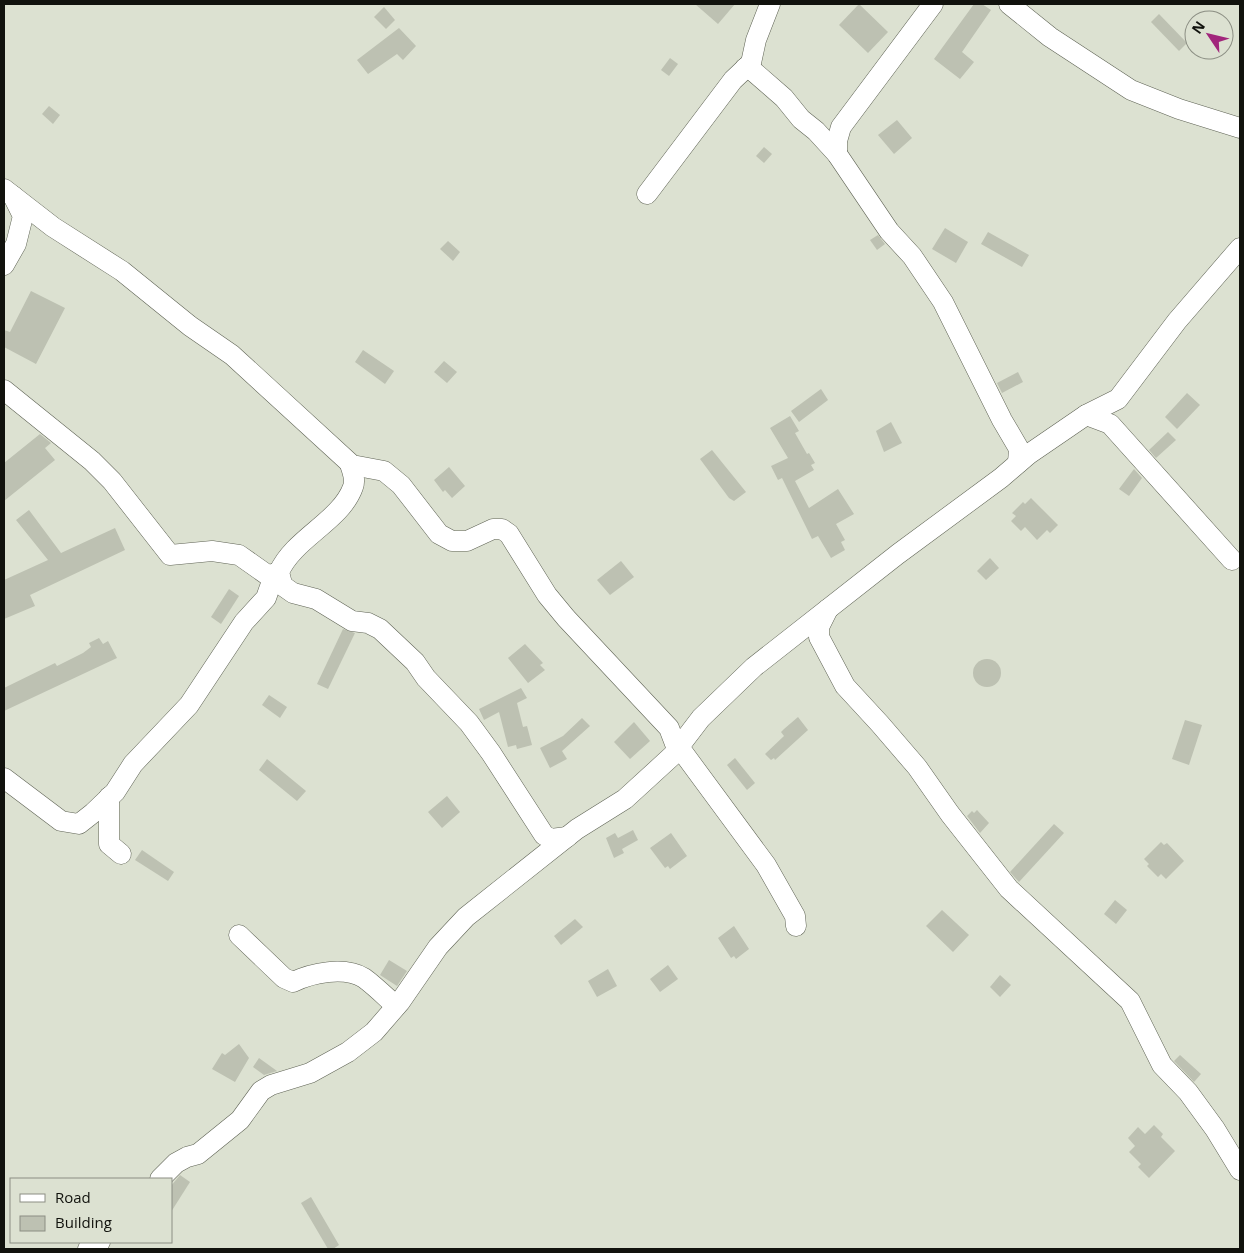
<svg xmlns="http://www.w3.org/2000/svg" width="1244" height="1253" font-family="'Open Sans',sans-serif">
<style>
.building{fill:#bdc1b2}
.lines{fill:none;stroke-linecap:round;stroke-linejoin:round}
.minor-casing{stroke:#5f6355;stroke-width:21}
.minor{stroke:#fff;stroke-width:20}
</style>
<rect width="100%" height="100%" fill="#dce1d1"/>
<g class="building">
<polygon points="695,4 735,4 718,24"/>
<polygon points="859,4 888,32 868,53 839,25"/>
<polygon points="974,4 982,4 991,10 962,52 974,62 960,79 934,59"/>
<polygon points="384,7 395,20 386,29 374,17"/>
<polygon points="1159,14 1187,43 1179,51 1151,22"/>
<polygon points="399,28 416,46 403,60 397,54 368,74 357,60"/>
<polygon points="670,58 678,64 669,76 661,70"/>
<polygon points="49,106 60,115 53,124 42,114"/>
<polygon points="897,120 912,138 894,154 878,135"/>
<polygon points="764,147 772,154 764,163 756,156"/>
<polygon points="945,228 968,242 956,263 932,249"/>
<polygon points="988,232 1029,255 1022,267 981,244"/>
<polygon points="878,235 885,244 877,250 870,240"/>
<polygon points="448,241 460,252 453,261 440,249"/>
<polygon points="31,291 65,308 36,364 4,347 4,330 10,332"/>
<polygon points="363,350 394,371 385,384 355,362"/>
<polygon points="444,361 457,372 447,383 434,372"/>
<polygon points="1018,372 1023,382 1002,393 997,383"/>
<polygon points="821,389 828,400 799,422 791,411"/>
<polygon points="1187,393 1200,405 1177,429 1165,417"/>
<polygon points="790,416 799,431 795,433 807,454 809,453 815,463 811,465 814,470 795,481 809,508 838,489 854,514 836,524 845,540 841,542 845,550 831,558 818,536 812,539 782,478 778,480 771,466 788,458 770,428"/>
<polygon points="891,422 902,443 884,452 876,431"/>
<polygon points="1168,432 1176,440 1156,458 1149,450"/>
<polygon points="40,434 51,443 45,448 55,460 4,501 4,463"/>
<polygon points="712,450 746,492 734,501 729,498 700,459"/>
<polygon points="449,467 465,486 452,498 445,490 443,492 434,480"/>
<polygon points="1134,469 1142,478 1129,496 1119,489"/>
<polygon points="1031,498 1058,525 1050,533 1047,530 1037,540 1025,527 1021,531 1011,521 1016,516 1012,513 1023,502 1025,504"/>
<polygon points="29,510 61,553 115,528 125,550 30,595 35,606 4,619 4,580 48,560 16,520"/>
<polygon points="990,558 999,568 986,580 977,571"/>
<polygon points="621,561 634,577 610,595 597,580"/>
<polygon points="229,589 239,596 221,624 211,617"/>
<polygon points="343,629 355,633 328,689 317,684"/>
<polygon points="99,638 103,644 108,641 117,658 4,711 4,688 55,663 57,666 83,653 91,647 89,643"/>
<polygon points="525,644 543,663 540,665 545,670 528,683 508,658"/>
<circle cx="987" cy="673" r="14"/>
<polygon points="521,688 527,698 517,703 523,727 527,726 532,745 517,749 516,745 508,747 499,712 484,720 479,709"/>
<polygon points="269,695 287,707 280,718 262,705"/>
<polygon points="798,717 808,730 775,760 774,758 771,760 765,754 784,736 781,732 784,729"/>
<polygon points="582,718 590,726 562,751 567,759 550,768 540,748 563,736"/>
<polygon points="1185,720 1202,725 1189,765 1172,759"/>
<polygon points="634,722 650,741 630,759 614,742"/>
<polygon points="735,758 755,783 747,790 727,765"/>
<polygon points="267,759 306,791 297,801 259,770"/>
<polygon points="447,796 460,812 442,828 428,812"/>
<polygon points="977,810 989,823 980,833 967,816 972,811 974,813"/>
<polygon points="1054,824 1064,833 1019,882 1010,872"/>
<polygon points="633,830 638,840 622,849 624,853 614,858 606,838 615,833 618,838"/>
<polygon points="671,833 687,856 670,869 668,866 665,868 650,848"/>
<polygon points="1161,842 1164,845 1167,843 1184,861 1166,879 1161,874 1158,877 1147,866 1149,864 1144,859"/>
<polygon points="142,850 174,872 168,881 135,860"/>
<polygon points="1115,900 1127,910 1116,924 1104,914"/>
<polygon points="942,910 969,935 953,952 926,926"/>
<polygon points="575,919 583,927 561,945 554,936"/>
<polygon points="734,926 749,949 736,959 734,956 731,958 718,938"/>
<polygon points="389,960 407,971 397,986 380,975"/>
<polygon points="668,965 678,979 660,992 650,979"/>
<polygon points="608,969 617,986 597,997 588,981"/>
<polygon points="1000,975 1011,985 1000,997 990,987"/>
<polygon points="239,1044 249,1058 235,1082 212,1069 222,1053 225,1055"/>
<polygon points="1180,1055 1201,1074 1194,1082 1174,1061"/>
<polygon points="259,1058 277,1071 264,1075 253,1067"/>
<polygon points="1154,1125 1163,1134 1161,1137 1175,1151 1149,1178 1138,1167 1141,1164 1129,1152 1135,1146 1128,1138 1138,1127 1145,1134"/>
<polygon points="180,1175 190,1182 171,1212 171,1186"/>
<polygon points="311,1197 339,1245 333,1249 328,1249 301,1203"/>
</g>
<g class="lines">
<g class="minor-casing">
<g id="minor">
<polyline points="1009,4 1050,37 1131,90 1179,109 1240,128"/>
<polyline points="745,68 753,71 784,98 801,119 816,131 837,154 889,231 912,256 943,302 1002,420 1019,449 1018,463"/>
<polyline points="837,154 837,141 841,127 933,4"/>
<polyline points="4,189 53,227 122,271 190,326 232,355 352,465 384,471 401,485 439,534 452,541 467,541 493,529 502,529 509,534 547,595 566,618 669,728 677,749"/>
<polyline points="647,194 733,80 751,63 756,40 770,4"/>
<polyline points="4,265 16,244 23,216 13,196"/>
<polyline points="4,390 92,461 112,481 170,555 212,551 239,555 293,593 316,599 352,621 368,623 380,629 415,662 426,678 469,723 491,753 544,835 551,839 567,837"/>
<polyline points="1086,415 1110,424 1232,560"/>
<path d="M 282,584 L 279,572 C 294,538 341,521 353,487 C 356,479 352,471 350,464"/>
<polyline points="828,609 819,627 819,637 845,686 880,724 917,767 950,814 1009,889 1130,1001 1162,1065 1188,1092 1215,1129 1240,1170"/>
<polyline points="679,747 766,865 795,916 796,926"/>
<polyline points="4,778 61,821 79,824 93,813 115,792 133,764 189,705 244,622 266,598 272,581 270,575 279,572"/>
<polyline points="109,797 109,844 121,854"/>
<path d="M 239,935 L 284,978 L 293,982 C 312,973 344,966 364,978 C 375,986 386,997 396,1006"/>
<polyline points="160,1179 176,1163 187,1157 198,1154 240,1120 261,1091 271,1085 310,1073 348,1052 374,1032 400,1002 438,947 466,917 577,829 625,799 672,756 701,718 754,667 898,554 1001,478 1029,454 1086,415 1118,399 1177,321 1240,248"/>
<polyline points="88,1249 100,1242"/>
</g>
</g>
<use href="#minor" class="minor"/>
</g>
<rect width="1244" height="1253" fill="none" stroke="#11120d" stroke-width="10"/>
<rect x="10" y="1178" width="162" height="65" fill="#dce1d1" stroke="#8b8e83"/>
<rect x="20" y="1194" width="25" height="8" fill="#ffffff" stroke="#8b8e83"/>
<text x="55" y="1203" font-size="15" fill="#11120d">Road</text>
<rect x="20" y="1216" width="25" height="15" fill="#bdc1b2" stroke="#8b8e83"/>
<text x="55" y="1228" font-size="15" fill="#11120d">Building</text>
<g transform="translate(1209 35) rotate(305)"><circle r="24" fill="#dce1d1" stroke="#8b8e83"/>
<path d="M0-4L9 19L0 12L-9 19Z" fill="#a1257b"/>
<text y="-8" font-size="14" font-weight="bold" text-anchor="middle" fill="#11120d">N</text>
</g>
</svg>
